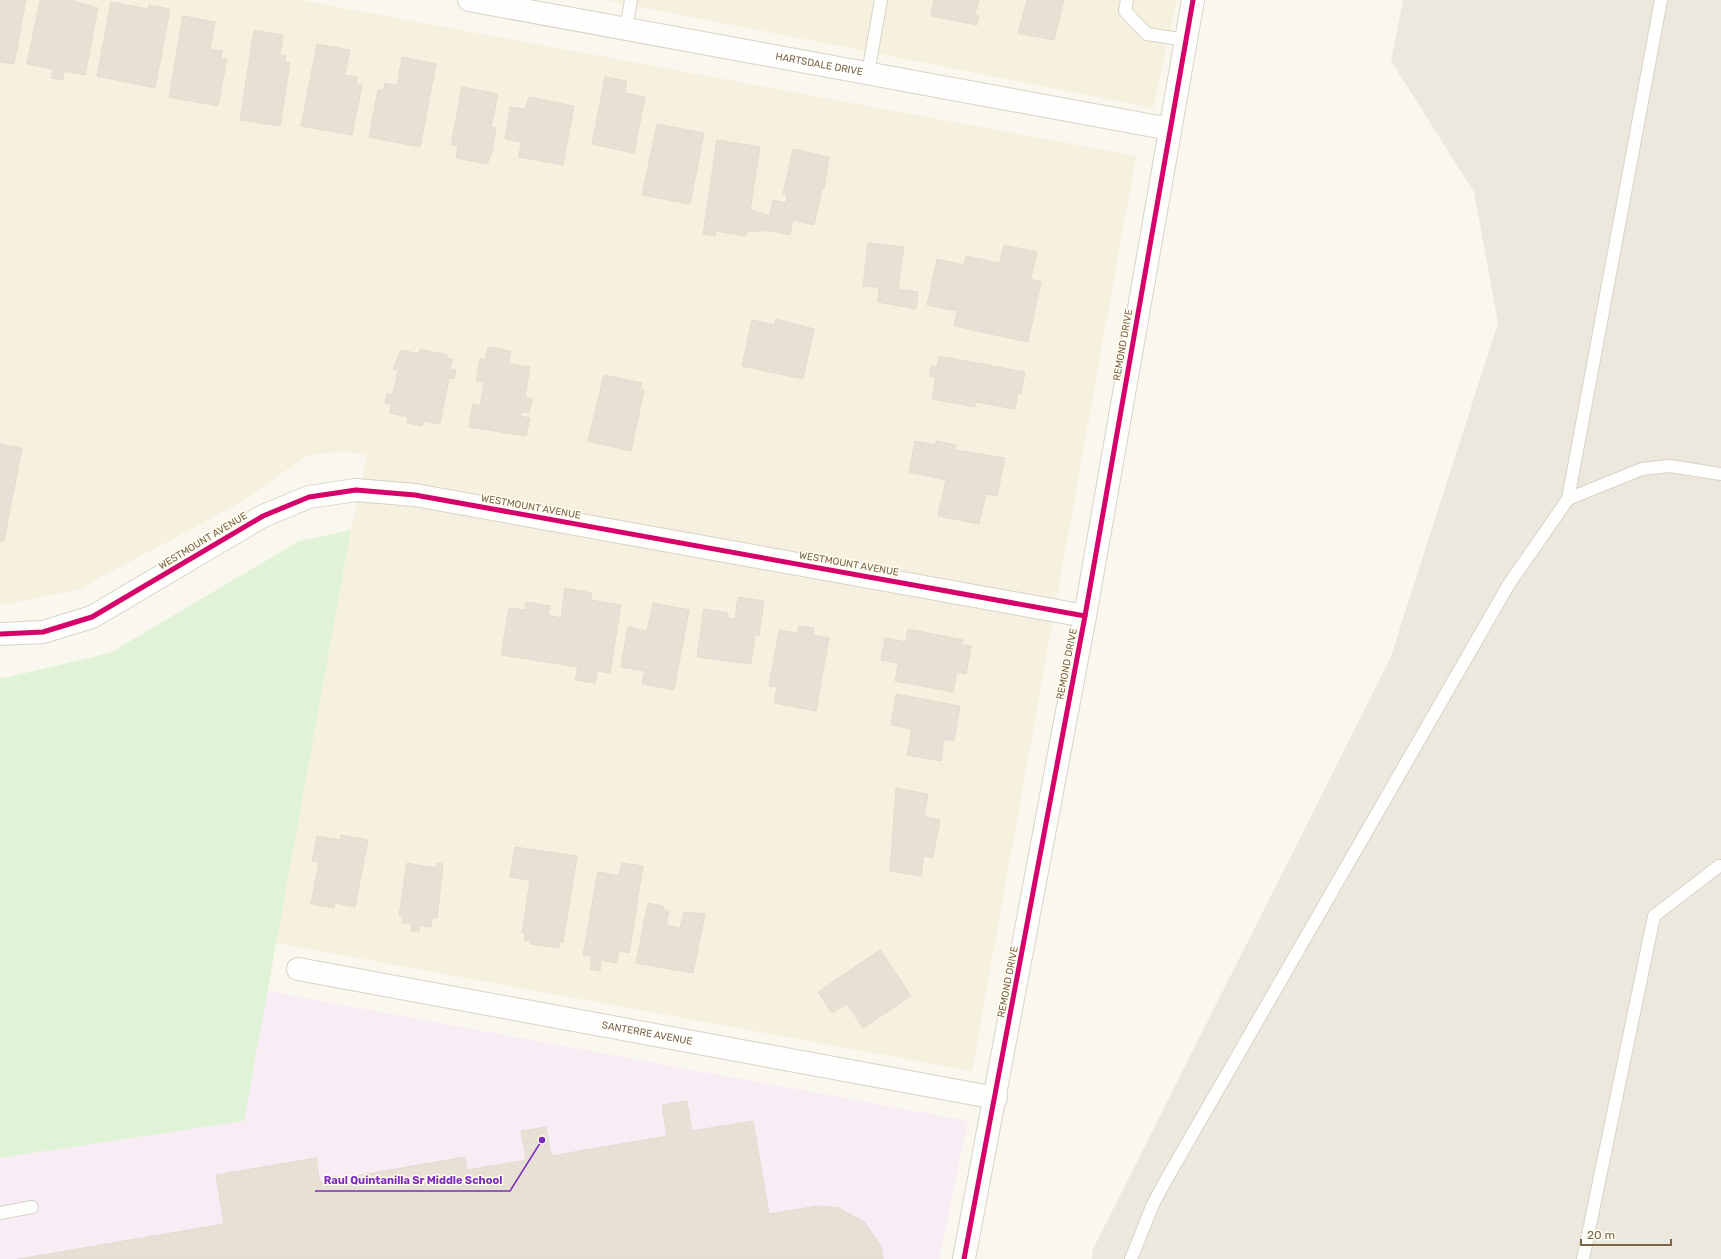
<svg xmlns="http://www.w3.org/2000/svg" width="1721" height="1259" font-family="Rubik,sans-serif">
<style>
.residential{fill:#f6f0de}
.industrial{fill:#ede8de}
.education{fill:#f8edf5}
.green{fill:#e1f3d7}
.building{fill:#e6e0d5;stroke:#e4dccf}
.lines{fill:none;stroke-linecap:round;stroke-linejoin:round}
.lane-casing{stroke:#d8d3c9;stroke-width:14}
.street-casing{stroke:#d8d3c9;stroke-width:24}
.secondary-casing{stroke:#d8d3c9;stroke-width:24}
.lane{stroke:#fefefc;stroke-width:12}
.street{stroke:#fefefc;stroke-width:22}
.secondary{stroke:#fefefc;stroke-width:22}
.cycleway-casing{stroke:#fffcf2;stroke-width:8}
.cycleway{stroke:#d6006c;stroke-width:5}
.labels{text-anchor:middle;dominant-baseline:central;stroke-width:3;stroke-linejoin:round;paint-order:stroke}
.street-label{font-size:10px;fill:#7d6649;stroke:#fffcf2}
.leader{fill:none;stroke:#7b2cbf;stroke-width:1.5}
.callout-dot{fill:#7b2cbf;stroke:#fffcf2;stroke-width:1.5}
.callout-label{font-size:11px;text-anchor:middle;font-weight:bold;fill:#7b2cbf;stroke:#fffcf2;stroke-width:3;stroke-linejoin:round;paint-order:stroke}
</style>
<rect width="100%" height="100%" fill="#f9f7ee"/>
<g class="residential">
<polygon points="0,0 300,0 1136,156 972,1071 276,943 351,530 367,456 348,451 308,455 238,504 79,589 4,605 0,604"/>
<polygon points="606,0 1177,0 1153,108"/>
</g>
<polygon class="industrial" points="1403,0 1721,0 1721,1259 1092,1259 1093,1249 1390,659 1498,323 1474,192 1391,61"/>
<polygon class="education" points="267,991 968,1121 939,1259 0,1259 0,1158 244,1121"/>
<polygon class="green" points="351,530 244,1121 0,1158 0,677 4,678 110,653 299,541"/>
<g class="building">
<polygon points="0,0 26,0 14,64 0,62"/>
<polygon points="40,0 70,0 98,8 85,75 64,71 63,80 51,78 53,69 27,64"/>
<polygon points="934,0 979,0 975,15 979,16 977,25 931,16"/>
<polygon points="1027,0 1064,0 1054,40 1018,33"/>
<polygon points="111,2 148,9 149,5 170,9 155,88 97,76"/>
<polygon points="183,16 215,22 210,49 222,51 221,58 227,59 218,106 169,97"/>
<polygon points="254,30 283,35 280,55 286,56 285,62 290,63 280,126 240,120"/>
<polygon points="317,44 350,50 345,75 357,77 356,84 362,85 352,135 301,126"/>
<polygon points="402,57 436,64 420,147 369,137 378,90 383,91 385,83 397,86"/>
<polygon points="605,77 627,81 625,93 645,97 634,153 592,144"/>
<polygon points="462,87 498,94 491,127 496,128 492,153 487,164 456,158 458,146 451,145"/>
<polygon points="529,97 574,106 563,165 519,157 521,142 505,139 510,107 525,109"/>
<polygon points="657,124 704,133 690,204 642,195"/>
<polygon points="717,140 760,147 750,210 768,215 766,231 747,231 746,236 716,231 715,236 703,234"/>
<polygon points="793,149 829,157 824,189 822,189 814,225 793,220 790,235 766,230 773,200 786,203 787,195 783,194"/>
<polygon points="868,243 904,247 898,289 918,292 916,309 878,302 879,287 863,286"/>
<polygon points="1004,245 1037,252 1031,279 1041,282 1028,342 954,326 957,311 927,305 937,259 964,265 966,256 1000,263"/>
<polygon points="776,319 814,329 803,379 742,366 752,320 775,325"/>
<polygon points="488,347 511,351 509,364 530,367 525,397 532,399 529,413 521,412 520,416 530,418 526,436 469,427 473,404 480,406 484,382 476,381 480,359 485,360"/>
<polygon points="420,349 447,355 446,358 453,359 450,369 456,370 454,379 449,378 440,424 423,421 422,426 407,423 408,417 390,413 391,404 385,403 387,394 393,395 398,370 393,369 401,350 419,354"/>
<polygon points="939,356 1025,372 1021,394 1018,394 1015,409 976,402 975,407 932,399 936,377 930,376 931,366 937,367"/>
<polygon points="604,375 642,383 640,389 644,390 631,451 588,441"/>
<polygon points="915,441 935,445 936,441 956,445 955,450 1005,458 997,496 986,494 979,524 938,516 946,480 909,472"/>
<polygon points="0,444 22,448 4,541 0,541"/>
<polygon points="565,588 592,593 590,600 621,605 610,673 597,671 595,683 575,680 578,667 501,655 509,608 525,610 526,602 550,606 548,615 561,618"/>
<polygon points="738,597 764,601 759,636 755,635 751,664 697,657 704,609 728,613 727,618 735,619"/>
<polygon points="653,603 689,610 674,690 642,684 645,671 621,667 628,627 647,631"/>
<polygon points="799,626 814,628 813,635 829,638 816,711 774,703 777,687 769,686 779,630 797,633"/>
<polygon points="908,629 963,640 962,645 971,646 966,674 957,672 953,692 895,681 898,663 881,660 885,638 906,642"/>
<polygon points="896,694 960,706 954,741 944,739 941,761 907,755 912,729 891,725"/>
<polygon points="896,788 928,794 924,817 940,820 933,857 924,856 921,876 890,871"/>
<polygon points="341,835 368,840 355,907 335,903 334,908 311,904 319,862 312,861 317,836 340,840"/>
<polygon points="515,847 577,856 563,942 559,942 559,948 530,944 531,941 524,940 525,934 522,933 530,880 510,877"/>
<polygon points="407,863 436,868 437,863 443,864 437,918 432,918 431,927 419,925 419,932 411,931 412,924 402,923 404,916 399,916"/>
<polygon points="622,863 643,866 629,953 619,951 617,963 601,960 600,971 590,969 592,956 583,955 598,872 619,876"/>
<polygon points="648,903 663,906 663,909 669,911 666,925 680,928 684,912 705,914 693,973 636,963"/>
<polygon points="880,950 911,996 863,1028 847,1004 832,1013 818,992"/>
<polygon points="687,1101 692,1131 753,1121 769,1214 818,1206 839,1208 864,1222 881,1246 883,1259 18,1259 224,1224 216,1175 316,1158 320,1182 465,1157 467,1170 526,1160 521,1131 546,1127 551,1156 667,1136 662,1105"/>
</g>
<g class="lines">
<g class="lane-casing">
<g id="lane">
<polyline points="1127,0 1125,11 1147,34 1186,40"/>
<polyline points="626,29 631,0"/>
<polyline points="868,73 881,0"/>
<polyline points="1568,499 1661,0"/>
<polyline points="0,1213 32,1207"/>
<polyline points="1131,1259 1153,1204 1166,1180 1509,584 1568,499 1642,469 1670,466 1721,474"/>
<polyline points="1583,1259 1654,916 1719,866 1721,866"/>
</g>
</g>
<g class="street-casing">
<g id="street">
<path id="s1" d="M 469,0 L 1170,129"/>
<polyline points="0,634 43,632 92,617 263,516 309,497 356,490 415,495 1085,616"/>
<path id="s2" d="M 298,969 L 996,1098"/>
</g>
</g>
<g class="secondary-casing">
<polyline id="secondary" points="964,1259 1085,616 1193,0"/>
</g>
<use href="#lane" class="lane"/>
<use href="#street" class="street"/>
<use href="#secondary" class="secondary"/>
<g class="cycleway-casing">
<g id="cycleway">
<polyline points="0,634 43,632 92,617 263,516 309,497 356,490 415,495 1085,616"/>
<polyline points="964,1259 1085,616 1193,0"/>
</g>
</g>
<use href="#cycleway" class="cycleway"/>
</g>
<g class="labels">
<g class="street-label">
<text stroke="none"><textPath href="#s1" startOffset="356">HARTSDALE DRIVE</textPath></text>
<text transform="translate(1123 345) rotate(-80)">REMOND DRIVE</text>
<text transform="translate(531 507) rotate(10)">WESTMOUNT AVENUE</text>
<text transform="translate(203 541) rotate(-31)">WESTMOUNT AVENUE</text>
<text transform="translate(849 564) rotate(10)">WESTMOUNT AVENUE</text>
<text transform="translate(1067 664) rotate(-79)">REMOND DRIVE</text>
<text transform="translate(1008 982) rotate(-79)">REMOND DRIVE</text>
<text stroke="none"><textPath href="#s2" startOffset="355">SANTERRE AVENUE</textPath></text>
</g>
</g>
<path class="leader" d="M542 1140L510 1191H315"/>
<circle class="callout-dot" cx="542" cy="1140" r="4"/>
<g class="callout-label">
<text x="413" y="1184">Raul Quintanilla Sr Middle School</text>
</g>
<path d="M1581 1239v6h90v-6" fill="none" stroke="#7d6649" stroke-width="2"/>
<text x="1587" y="1239" font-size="12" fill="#7d6649" stroke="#fffcf2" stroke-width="3" paint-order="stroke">20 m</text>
</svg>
